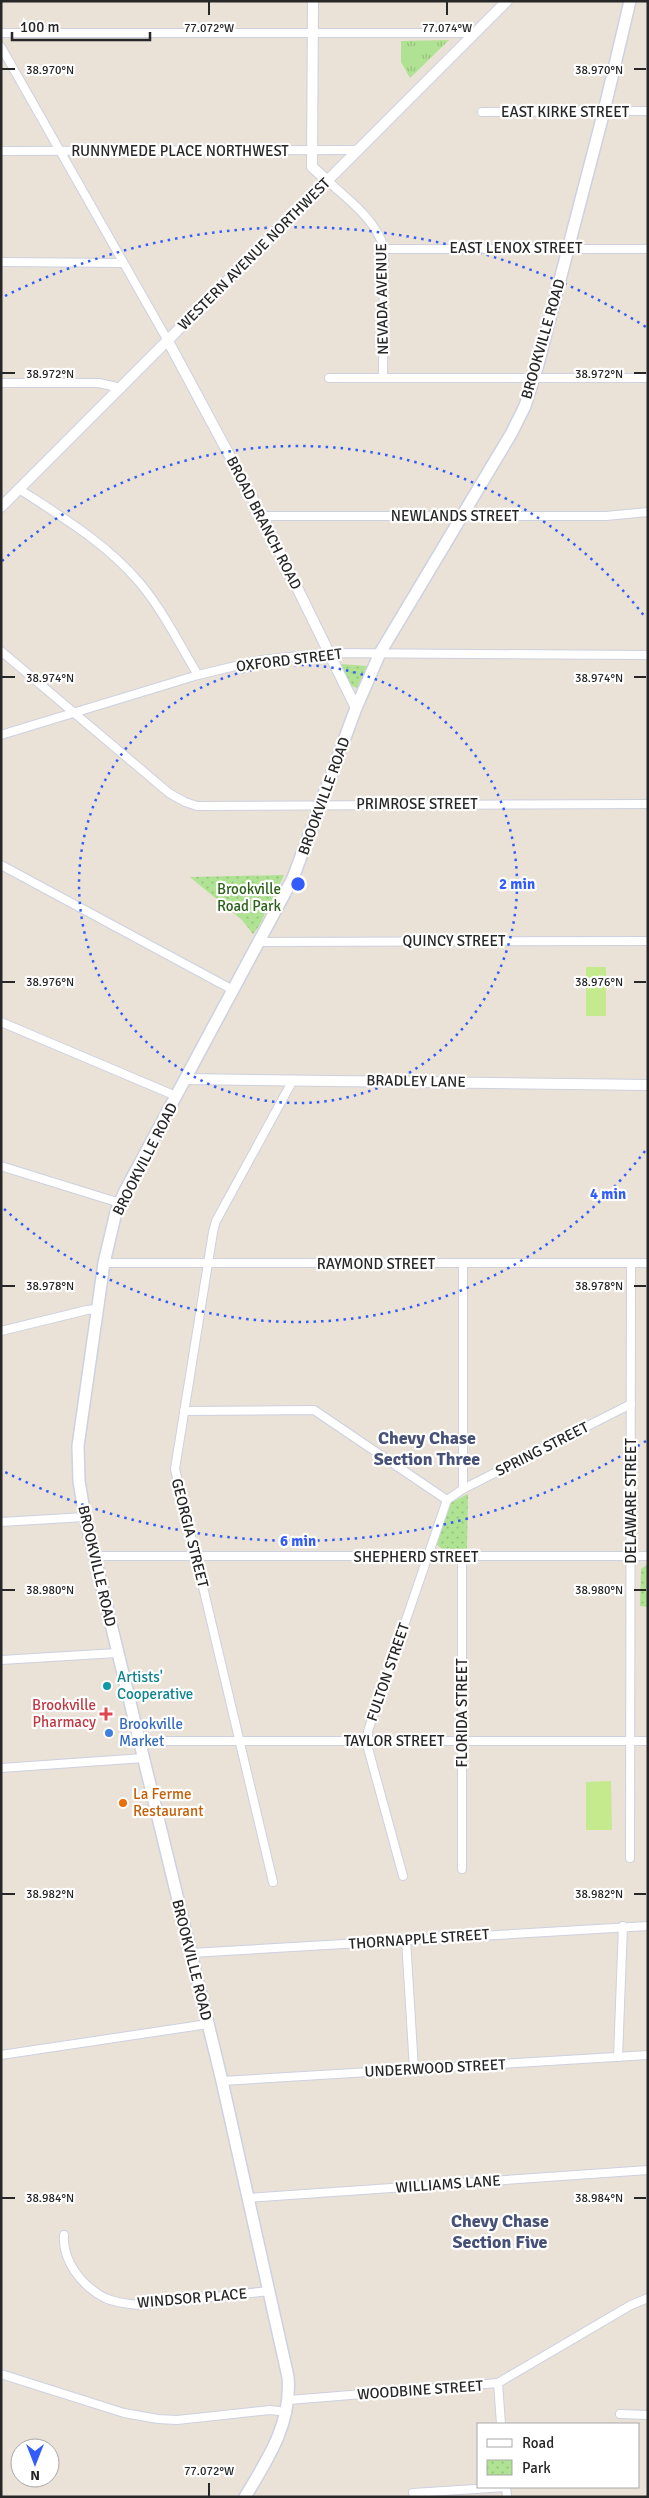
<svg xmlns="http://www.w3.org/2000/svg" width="649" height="2498" font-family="Signika,sans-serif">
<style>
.grass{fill:url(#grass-tufts)}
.park{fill:url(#park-dots)}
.pitch{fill:#c5ea8d}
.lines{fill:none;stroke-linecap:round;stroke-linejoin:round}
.minor-casing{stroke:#cdd1e0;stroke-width:10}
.tertiary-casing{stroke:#cdd1e0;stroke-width:12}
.secondary-casing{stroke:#cdd1e0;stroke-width:14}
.minor{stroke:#fff;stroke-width:8}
.tertiary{stroke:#fff;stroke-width:10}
.secondary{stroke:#fff;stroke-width:11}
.ticks{fill:none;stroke:#272727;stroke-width:2}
.ring{fill:none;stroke:#335dfb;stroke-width:2.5;stroke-dasharray:2.5 5}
.culture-dot{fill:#0f9aa8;stroke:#fff;stroke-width:2}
.health-dot{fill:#e0444e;stroke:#fff;stroke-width:2}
.shop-dot{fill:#3f7fe0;stroke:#fff;stroke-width:2}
.food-dot{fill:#e8710a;stroke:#fff;stroke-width:2}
.labels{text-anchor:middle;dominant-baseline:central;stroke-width:4.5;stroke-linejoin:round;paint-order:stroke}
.street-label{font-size:15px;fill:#272727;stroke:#fff}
.park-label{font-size:15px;fill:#296218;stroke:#fff}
.culture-label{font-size:15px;fill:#0d838f;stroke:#fff;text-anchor:start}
.health-label{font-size:15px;fill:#be3a42;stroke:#fff;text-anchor:end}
.shop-label{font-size:15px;fill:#366cbe;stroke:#fff;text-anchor:start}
.food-label{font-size:15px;fill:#c56008;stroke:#fff;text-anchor:start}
.quarter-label{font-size:18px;font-weight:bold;fill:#475177;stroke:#fff}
.ticks-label{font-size:12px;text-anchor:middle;fill:#272727;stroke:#fff;stroke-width:4.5;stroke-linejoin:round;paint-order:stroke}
.centre{fill:#335dfb;stroke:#fff;stroke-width:2.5}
.ring-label{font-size:15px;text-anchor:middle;font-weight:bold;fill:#335dfb;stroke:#fff;stroke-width:4.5;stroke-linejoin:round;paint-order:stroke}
</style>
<defs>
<pattern id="grass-tufts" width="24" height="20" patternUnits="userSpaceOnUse" patternTransform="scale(1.25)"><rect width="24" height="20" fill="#afe292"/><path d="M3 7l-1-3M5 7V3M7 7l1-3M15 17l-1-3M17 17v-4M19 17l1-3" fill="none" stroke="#97c27e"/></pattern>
<pattern id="park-dots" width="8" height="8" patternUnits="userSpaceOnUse" patternTransform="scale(1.25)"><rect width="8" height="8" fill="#afe292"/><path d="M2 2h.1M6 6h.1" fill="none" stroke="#97c27e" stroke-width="1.8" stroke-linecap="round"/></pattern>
</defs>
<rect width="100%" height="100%" fill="#eae1d7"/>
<polygon class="grass" points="449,40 410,78 401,62 401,41"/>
<g class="park">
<polygon points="339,664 367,666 357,688 349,685"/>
<polygon points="284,875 259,926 253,934 242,920 190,877"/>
<polygon points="468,1494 467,1549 442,1549 436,1544 450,1503"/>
<polygon points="648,1564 648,1607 640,1606 641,1569"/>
</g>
<g class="pitch">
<rect x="586" y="967" width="20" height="49"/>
<polygon points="611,1781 612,1830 586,1830 586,1782"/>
</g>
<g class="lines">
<g class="minor-casing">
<g id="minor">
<polyline points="1,33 475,33"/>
<polyline points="1,47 168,341"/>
<polyline points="482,112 648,111"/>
<polyline points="1,151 359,150"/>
<path d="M 328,181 C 348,200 377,220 384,249 L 383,378"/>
<polyline points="384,249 648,249"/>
<polyline points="1,262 123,263"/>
<polyline points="329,378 648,378"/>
<polyline points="1,383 99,383 121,388"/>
<path d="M 19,489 C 62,517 106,543 139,582 C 163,610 179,644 198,675"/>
<polyline points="262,516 606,516 648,512"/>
<polyline points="1,651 169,793 185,802 197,806 648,804"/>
<polyline points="1,735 198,675 261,660 328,653 648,655"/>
<polyline points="1,865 233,990"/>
<polyline points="260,942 648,941"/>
<polyline points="1,1022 176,1096"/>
<polyline points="1,1166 120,1203"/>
<polyline points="104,1263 648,1263"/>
<polyline points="463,1264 463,1489"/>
<polyline points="1,1331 87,1310 96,1309"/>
<polyline points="184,1411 314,1410 447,1500 463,1489 631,1404"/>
<polyline points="1,1522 85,1517"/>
<polyline points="93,1556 648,1556"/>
<polyline points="1,1660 117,1653"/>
<polyline points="139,1741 648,1741"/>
<polyline points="1,1768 144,1758"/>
<polyline points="630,1858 631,1263"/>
<polyline points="462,1869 462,1557"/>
<polyline points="403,1876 368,1748 368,1731 447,1500"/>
<polyline points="273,1882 175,1469 213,1232 216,1221 293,1080"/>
<polyline points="406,1940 414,2069"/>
<polyline points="191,1953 648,1926"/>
<polyline points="1,2055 208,2024"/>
<polyline points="618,2057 623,1926"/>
<polyline points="222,2081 648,2055"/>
<polyline points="248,2198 648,2170"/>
<path d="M 64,2235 C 62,2261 82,2286 105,2298 C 116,2303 128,2304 139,2305 L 269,2291"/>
<polyline points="1,2374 124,2413 158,2419 177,2420 270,2410 287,2412"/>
<polyline points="498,2383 501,2424"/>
<polyline points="289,2400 498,2383 631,2305 648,2298"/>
<polyline points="620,2414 648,2415"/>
<polyline points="506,2487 507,2497"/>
<polyline points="413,2493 506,2487"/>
</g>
</g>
<g class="tertiary-casing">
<g id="tertiary">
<polyline points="313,1 312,167 328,181"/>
<polyline points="168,341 262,516 356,708"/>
<polyline points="1,507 507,1"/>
<polyline points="185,1079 648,1085"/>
</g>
</g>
<g class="secondary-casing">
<path id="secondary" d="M 245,2497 C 268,2459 292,2423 288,2377 L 222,2081 L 85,1517 L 79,1481 L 78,1446 L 104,1263 L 116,1212 L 125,1191 L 293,878 L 356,708 L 380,653 L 511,434 L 525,406 L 537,368 L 604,111 L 630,1"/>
</g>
<use href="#minor" class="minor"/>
<use href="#tertiary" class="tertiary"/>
<use href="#secondary" class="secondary"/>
</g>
<path class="ticks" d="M 209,2 L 209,15M 447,2 L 447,15M 2,69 L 15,69M 634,69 L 646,69M 2,373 L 15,373M 634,373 L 646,373M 2,677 L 15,677M 634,677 L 646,677M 2,982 L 15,982M 634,982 L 646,982M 2,1286 L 15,1286M 634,1286 L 646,1286M 2,1590 L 15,1590M 634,1590 L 646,1590M 2,1894 L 15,1894M 634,1894 L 646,1894M 2,2198 L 15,2198M 634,2198 L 646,2198M 209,2483 L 209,2496"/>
<g class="ring">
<circle cx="298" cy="884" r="219"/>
<path d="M645 1151A438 438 0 0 1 2 1207M2 561A438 438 0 0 1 645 617"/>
<path d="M646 1441A657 657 0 0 1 5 1472M5 296A657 657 0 0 1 646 327"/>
</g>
<circle class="culture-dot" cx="107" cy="1686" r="5"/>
<path class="health-dot" d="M103.5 1706.5h5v5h5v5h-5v5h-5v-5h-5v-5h5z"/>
<circle class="shop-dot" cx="109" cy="1733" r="5"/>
<circle class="food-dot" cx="123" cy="1803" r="5"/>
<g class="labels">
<g class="street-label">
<text x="565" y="112">EAST KIRKE STREET</text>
<text x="180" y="151">RUNNYMEDE PLACE NORTHWEST</text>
<text x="516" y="248">EAST LENOX STREET</text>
<text transform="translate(254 254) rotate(-45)">WESTERN AVENUE NORTHWEST</text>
<text transform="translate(382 299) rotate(-91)">NEVADA AVENUE</text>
<text transform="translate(543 339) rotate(-74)">BROOKVILLE ROAD</text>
<text x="455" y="516">NEWLANDS STREET</text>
<text transform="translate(264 523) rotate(63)">BROAD BRANCH ROAD</text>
<text transform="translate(289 660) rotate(-7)">OXFORD STREET</text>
<text transform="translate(324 796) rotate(-70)">BROOKVILLE ROAD</text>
<text x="417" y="804">PRIMROSE STREET</text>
<text x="454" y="941">QUINCY STREET</text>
<text transform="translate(416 1081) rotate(1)">BRADLEY LANE</text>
<text transform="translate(145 1159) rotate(-63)">BROOKVILLE ROAD</text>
<text x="376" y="1264">RAYMOND STREET</text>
<text transform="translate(542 1449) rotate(-27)">SPRING STREET</text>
<text transform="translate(631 1501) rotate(-90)">DELAWARE STREET</text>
<text transform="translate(190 1533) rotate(76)">GEORGIA STREET</text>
<text x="416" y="1557">SHEPHERD STREET</text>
<text transform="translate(97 1566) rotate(77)">BROOKVILLE ROAD</text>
<text transform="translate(388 1672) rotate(-71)">FULTON STREET</text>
<text transform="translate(462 1713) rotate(-90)">FLORIDA STREET</text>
<text x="394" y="1741">TAYLOR STREET</text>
<text transform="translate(419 1939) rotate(-4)">THORNAPPLE STREET</text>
<text transform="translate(192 1960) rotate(76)">BROOKVILLE ROAD</text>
<text transform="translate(435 2068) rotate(-3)">UNDERWOOD STREET</text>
<text transform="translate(448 2184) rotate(-4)">WILLIAMS LANE</text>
<text transform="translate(192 2298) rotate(-5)">WINDSOR PLACE</text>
<text transform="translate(420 2390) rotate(-4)">WOODBINE STREET</text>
</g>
<g class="park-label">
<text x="249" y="889">Brookville<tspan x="249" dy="17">Road Park</tspan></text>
</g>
<g class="culture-label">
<text x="117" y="1677">Artists'<tspan x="117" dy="17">Cooperative</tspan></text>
</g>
<g class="health-label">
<text x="96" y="1705">Brookville<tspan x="96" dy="17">Pharmacy</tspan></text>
</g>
<g class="shop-label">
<text x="119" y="1724">Brookville<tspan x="119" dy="17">Market</tspan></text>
</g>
<g class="food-label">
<text x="133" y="1794">La Ferme<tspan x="133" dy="17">Restaurant</tspan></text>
</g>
<g class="quarter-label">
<text x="427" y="1438">Chevy Chase<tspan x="427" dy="21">Section Three</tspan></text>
<text x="500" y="2221">Chevy Chase<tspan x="500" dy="21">Section Five</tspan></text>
</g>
</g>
<g class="ticks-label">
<text x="209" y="32">77.072°W</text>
<text x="447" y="32">77.074°W</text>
<text x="599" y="74">38.970°N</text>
<text x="50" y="74">38.970°N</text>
<text x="599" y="378">38.972°N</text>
<text x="50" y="378">38.972°N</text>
<text x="50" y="682">38.974°N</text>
<text x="599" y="682">38.974°N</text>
<text x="50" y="986">38.976°N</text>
<text x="599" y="986">38.976°N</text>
<text x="50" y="1290">38.978°N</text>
<text x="599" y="1290">38.978°N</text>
<text x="50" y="1594">38.980°N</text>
<text x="599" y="1594">38.980°N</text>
<text x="599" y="1898">38.982°N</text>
<text x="50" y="1898">38.982°N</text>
<text x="599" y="2202">38.984°N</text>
<text x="50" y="2202">38.984°N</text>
<text x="209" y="2475">77.072°W</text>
</g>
<circle cx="298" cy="884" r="8" class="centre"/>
<g class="ring-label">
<text x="517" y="889">2 min</text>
<text x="608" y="1199">4 min</text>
<text x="298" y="1546">6 min</text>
</g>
<rect width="649" height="2498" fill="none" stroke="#272727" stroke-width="5"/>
<rect x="477" y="2423" width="162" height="65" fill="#ffffff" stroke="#a9a9a9"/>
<rect x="487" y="2439" width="25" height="8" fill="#ffffff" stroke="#a9a9a9"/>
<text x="522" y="2448" font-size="15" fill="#272727">Road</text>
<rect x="487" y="2460" width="25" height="15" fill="url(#park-dots)" stroke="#a9a9a9"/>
<text x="522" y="2473" font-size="15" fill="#272727">Park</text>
<g transform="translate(35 2463) rotate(180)"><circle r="24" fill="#ffffff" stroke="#a9a9a9"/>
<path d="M0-4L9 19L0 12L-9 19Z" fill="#335dfb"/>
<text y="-8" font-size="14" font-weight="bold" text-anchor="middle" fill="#272727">N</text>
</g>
<path d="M12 32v8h138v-8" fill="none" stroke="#272727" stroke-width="2.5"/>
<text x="20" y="32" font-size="15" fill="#272727" stroke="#ffffff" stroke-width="4" paint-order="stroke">100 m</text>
</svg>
